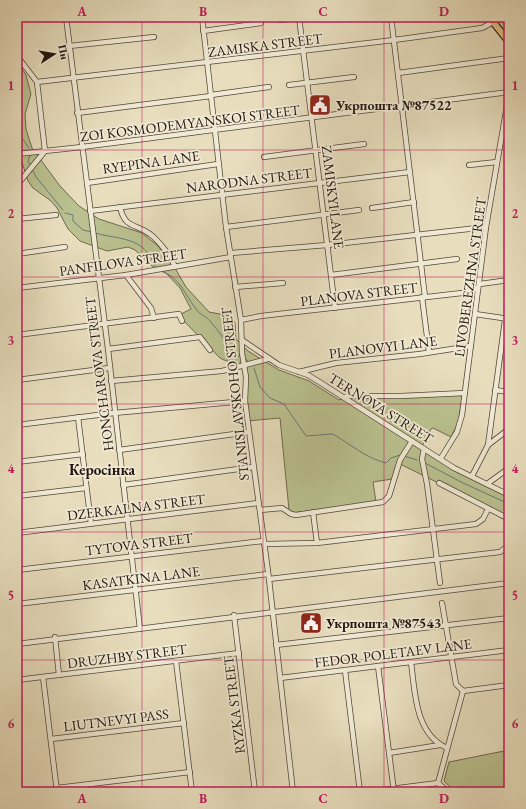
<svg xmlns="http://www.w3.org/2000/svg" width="526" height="809" font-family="'EB Garamond',serif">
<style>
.grass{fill:#bac08f;stroke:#6e6a4e}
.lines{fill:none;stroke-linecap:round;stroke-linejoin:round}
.stream{stroke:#697975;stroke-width:1}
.minor-casing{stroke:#534739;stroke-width:6}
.highway-casing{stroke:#21150d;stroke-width:8}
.minor{stroke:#f0ead5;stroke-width:4.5}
.highway{stroke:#e4bf7f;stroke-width:6}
.grid{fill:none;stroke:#c2185b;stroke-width:1;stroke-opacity:0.55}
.labels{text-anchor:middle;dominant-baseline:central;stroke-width:3.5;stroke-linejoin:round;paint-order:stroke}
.street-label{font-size:14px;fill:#21150d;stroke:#f0ead5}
.poi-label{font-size:14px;font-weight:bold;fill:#21150d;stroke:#f0ead5;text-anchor:start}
.neighbourhood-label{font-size:15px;font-weight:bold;fill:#21150d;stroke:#f0ead5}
.neatline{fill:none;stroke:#c2185b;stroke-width:1.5}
.grid-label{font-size:13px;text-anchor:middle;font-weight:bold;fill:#c2185b}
</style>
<rect width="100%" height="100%" fill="#e8debe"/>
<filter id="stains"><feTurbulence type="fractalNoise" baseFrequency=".005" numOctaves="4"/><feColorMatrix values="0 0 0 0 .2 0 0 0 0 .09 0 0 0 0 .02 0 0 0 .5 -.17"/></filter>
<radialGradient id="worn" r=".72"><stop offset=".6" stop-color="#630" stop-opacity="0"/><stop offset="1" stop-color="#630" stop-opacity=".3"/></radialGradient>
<g class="grass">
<polygon points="492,17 509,17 509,39"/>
<path d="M 17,61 L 26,75 L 31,94 L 25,114 L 26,129 L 32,148 L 60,186 L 79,206 L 99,219 L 142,233 L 157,245 L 172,263 L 186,287 L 209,312 L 231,316 L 235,323 L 236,339 L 248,351 L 279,370 L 309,381 L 339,400 L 348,397 L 463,394 L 458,423 L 451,437 L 433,428 L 431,429 L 422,446 L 425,452 L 509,498 L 509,518 L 400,464 L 392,479 L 373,482 L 376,502 L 292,513 L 289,510 L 280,418 L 247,421 L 245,368 C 240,362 228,363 220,358 L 181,318 L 181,314 L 191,309 L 180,288 L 167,274 L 152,266 L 135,250 L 128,247 L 107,251 L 80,241 L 68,229 L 57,208 L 51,201 L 33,188 L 28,181 L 17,147 Z"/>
<polygon points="509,750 509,792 455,792 444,781 449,762"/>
</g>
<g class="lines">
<g class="stream">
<polyline points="17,131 29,148"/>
<polyline points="30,155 28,161 31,166"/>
<polyline points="32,169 36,177 63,210"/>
<polyline points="65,213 73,215 73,221 83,230 92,232"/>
<path d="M 95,233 C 120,240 144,236 155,266"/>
<path d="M 161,271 C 180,277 185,295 196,309 C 200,315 206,316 210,321 C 220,332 227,345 237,356 L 240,356"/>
<polyline points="245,358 250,363"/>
<path d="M 254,368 L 260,387 L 270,398 L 284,404 L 306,436 L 333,434 C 350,444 366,458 386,463 L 391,458 L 400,455"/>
<polyline points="404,456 417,460"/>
<polyline points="425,463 461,482 509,504"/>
</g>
<g class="minor-casing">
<g id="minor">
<polyline points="66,17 108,349 140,629"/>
<polyline points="202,17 226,227 241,320 242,353 246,377 245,401 269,579 293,792"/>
<polyline points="299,17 335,308"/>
<polyline points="391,17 425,297"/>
<polyline points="279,20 305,17"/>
<polyline points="203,31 261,23"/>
<polyline points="69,46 154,37"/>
<polyline points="17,56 37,82 45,151"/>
<polyline points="398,73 509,58"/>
<polyline points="37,82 394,40 482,28 493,22"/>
<polyline points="289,85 354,77"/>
<polyline points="211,95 269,87"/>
<polyline points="77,113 211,96"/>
<polyline points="17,154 82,147 509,92"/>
<polyline points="264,157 364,144"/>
<polyline points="469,165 497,162"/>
<polyline points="87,183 218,164"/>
<polyline points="17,185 45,151"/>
<path d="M 120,207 C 125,229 135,223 150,234 C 159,241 171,256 175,267"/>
<polyline points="372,208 414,202"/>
<polyline points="90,211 410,172"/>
<polyline points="17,219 56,215"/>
<polyline points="226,227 359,210"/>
<polyline points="231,253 327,245 486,227"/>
<polyline points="17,254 65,247"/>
<polyline points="126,275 151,308 154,318"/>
<polyline points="331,275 457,259"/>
<polyline points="480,284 509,280"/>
<polyline points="235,287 283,283"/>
<polyline points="17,288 126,275 231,257"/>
<polyline points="422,297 429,352"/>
<polyline points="475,314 509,319"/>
<polyline points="241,320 261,316 462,293 478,288"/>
<polyline points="17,335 179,314 182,321"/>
<polyline points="242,340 279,365 308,375 321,383 454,468 509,495"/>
<polyline points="108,349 200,337 210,350"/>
<polyline points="299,372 336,363 420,354 471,346"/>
<polyline points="17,380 109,368"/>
<polyline points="111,381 222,371 268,359"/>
<polyline points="495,390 509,392"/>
<polyline points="345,397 348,396 401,396 465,393"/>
<polyline points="78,417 91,524"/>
<polyline points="17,425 114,413 245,401"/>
<polyline points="488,445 505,320"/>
<polyline points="424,449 422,459 427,484 440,583"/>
<polyline points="119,450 249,432"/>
<polyline points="441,458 457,432 462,415 486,227 509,94"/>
<polyline points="17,462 83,454"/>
<polyline points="472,476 488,445 509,429"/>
<polyline points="439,483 509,519"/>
<polyline points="487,484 509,468"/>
<polyline points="123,485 253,467"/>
<polyline points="17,496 86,488"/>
<polyline points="260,510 282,508 291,514 296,515 383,502 389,496 400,460 412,441"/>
<polyline points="313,512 317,543"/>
<polyline points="17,533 258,503"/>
<polyline points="264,544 317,543 476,524 483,519 488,509"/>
<polyline points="17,570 263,541"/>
<polyline points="269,579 500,552 509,545"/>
<polyline points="442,603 456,684 463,691"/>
<polyline points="17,604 268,574"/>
<polyline points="234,615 255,792"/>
<polyline points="55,637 59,675"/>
<polyline points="17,644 509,583"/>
<polyline points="276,645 509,618"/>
<polyline points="176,661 192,792"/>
<path d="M 411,662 C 415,692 415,734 447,748"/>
<polyline points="378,666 394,792"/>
<polyline points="345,670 360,792"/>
<polyline points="43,677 57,792"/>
<polyline points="280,678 509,650"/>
<polyline points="17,680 239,653"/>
<polyline points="463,691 509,685"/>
<polyline points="51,739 184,723"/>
<polyline points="389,753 440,745"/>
<polyline points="438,783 463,691"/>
<polyline points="57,788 190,772"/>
<polyline points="367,792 438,783 448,792"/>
</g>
</g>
<g class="highway-casing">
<polyline id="highway" points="489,17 509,42"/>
</g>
<use href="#minor" class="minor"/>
<use href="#highway" class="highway"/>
</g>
<path class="grid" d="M 142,17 L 142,792M 263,17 L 263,792M 384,17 L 384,792M 17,150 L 509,150M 17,277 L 509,277M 17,404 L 509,404M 17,532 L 509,532M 17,660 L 509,660"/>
<defs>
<g id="civic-square" transform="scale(1.15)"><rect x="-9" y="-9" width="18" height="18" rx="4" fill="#8f2418" stroke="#f0ead5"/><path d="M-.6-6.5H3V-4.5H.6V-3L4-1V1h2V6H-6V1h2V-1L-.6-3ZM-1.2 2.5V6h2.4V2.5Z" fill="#fff"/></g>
</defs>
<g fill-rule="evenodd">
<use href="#civic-square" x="320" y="105"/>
<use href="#civic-square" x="311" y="623"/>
</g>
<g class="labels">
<g class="street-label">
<text transform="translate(265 45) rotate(-7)">ZAMISKA STREET</text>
<text transform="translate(190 123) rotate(-7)">ZOI KOSMODEMYANSKOI STREET</text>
<text transform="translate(151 162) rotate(-8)">RYEPINA LANE</text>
<text transform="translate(249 180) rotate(-7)">NARODNA STREET</text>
<text transform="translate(333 197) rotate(83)">ZAMISKYI LANE</text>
<text transform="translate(123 262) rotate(-8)">PANFILOVA STREET</text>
<text transform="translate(470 277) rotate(-82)">LIVOBEREZHNA STREET</text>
<text transform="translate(359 294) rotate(-7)">PLANOVA STREET</text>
<text transform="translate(383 347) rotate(-7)">PLANOVYI LANE</text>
<text transform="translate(99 374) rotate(-97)">HONCHAROVA STREET</text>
<text transform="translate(235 394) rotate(-96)">STANISLAVSKOHO STREET</text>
<text transform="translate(381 408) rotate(32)">TERNOVA STREET</text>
<text transform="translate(136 507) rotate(-7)">DZERKALNA STREET</text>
<text transform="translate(139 544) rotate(-7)">TYTOVA STREET</text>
<text transform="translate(141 578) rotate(-7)">KASATKINA LANE</text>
<text transform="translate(393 653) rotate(-7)">FEDOR POLETAEV LANE</text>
<text transform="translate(127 656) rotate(-7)">DRUZHBY STREET</text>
<text transform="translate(234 705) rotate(-97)">RYZKA STREET</text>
<text transform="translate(116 720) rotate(-7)">LIUTNEVYI PASS</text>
</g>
<g class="poi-label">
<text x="336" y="105">Укрпошта №87522</text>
<text x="326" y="623">Укрпошта №87543</text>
</g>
<g class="neighbourhood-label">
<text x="102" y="469">Керосінка</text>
</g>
</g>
<rect width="526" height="809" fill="none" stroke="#e8debe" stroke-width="44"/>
<g transform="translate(54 54) rotate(78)" stroke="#f0ead5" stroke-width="3" paint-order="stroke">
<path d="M0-3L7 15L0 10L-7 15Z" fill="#21150d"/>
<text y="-6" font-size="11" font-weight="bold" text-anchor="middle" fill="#21150d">Пн</text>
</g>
<rect x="22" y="22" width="482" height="765" class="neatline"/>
<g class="grid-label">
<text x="82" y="16">A</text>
<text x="203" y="16">B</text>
<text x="323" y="16">C</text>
<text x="444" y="16">D</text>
<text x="11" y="90">1</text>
<text x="515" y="90">1</text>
<text x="11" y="218">2</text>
<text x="515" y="218">2</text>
<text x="11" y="345">3</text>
<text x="515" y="345">3</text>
<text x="11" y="473">4</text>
<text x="515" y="473">4</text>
<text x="11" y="600">5</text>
<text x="515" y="600">5</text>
<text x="11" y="728">6</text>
<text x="515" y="728">6</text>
<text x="82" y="803">A</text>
<text x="203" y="803">B</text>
<text x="323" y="803">C</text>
<text x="444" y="803">D</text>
</g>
<rect width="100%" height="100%" filter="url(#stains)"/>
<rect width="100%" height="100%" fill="url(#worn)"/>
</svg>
